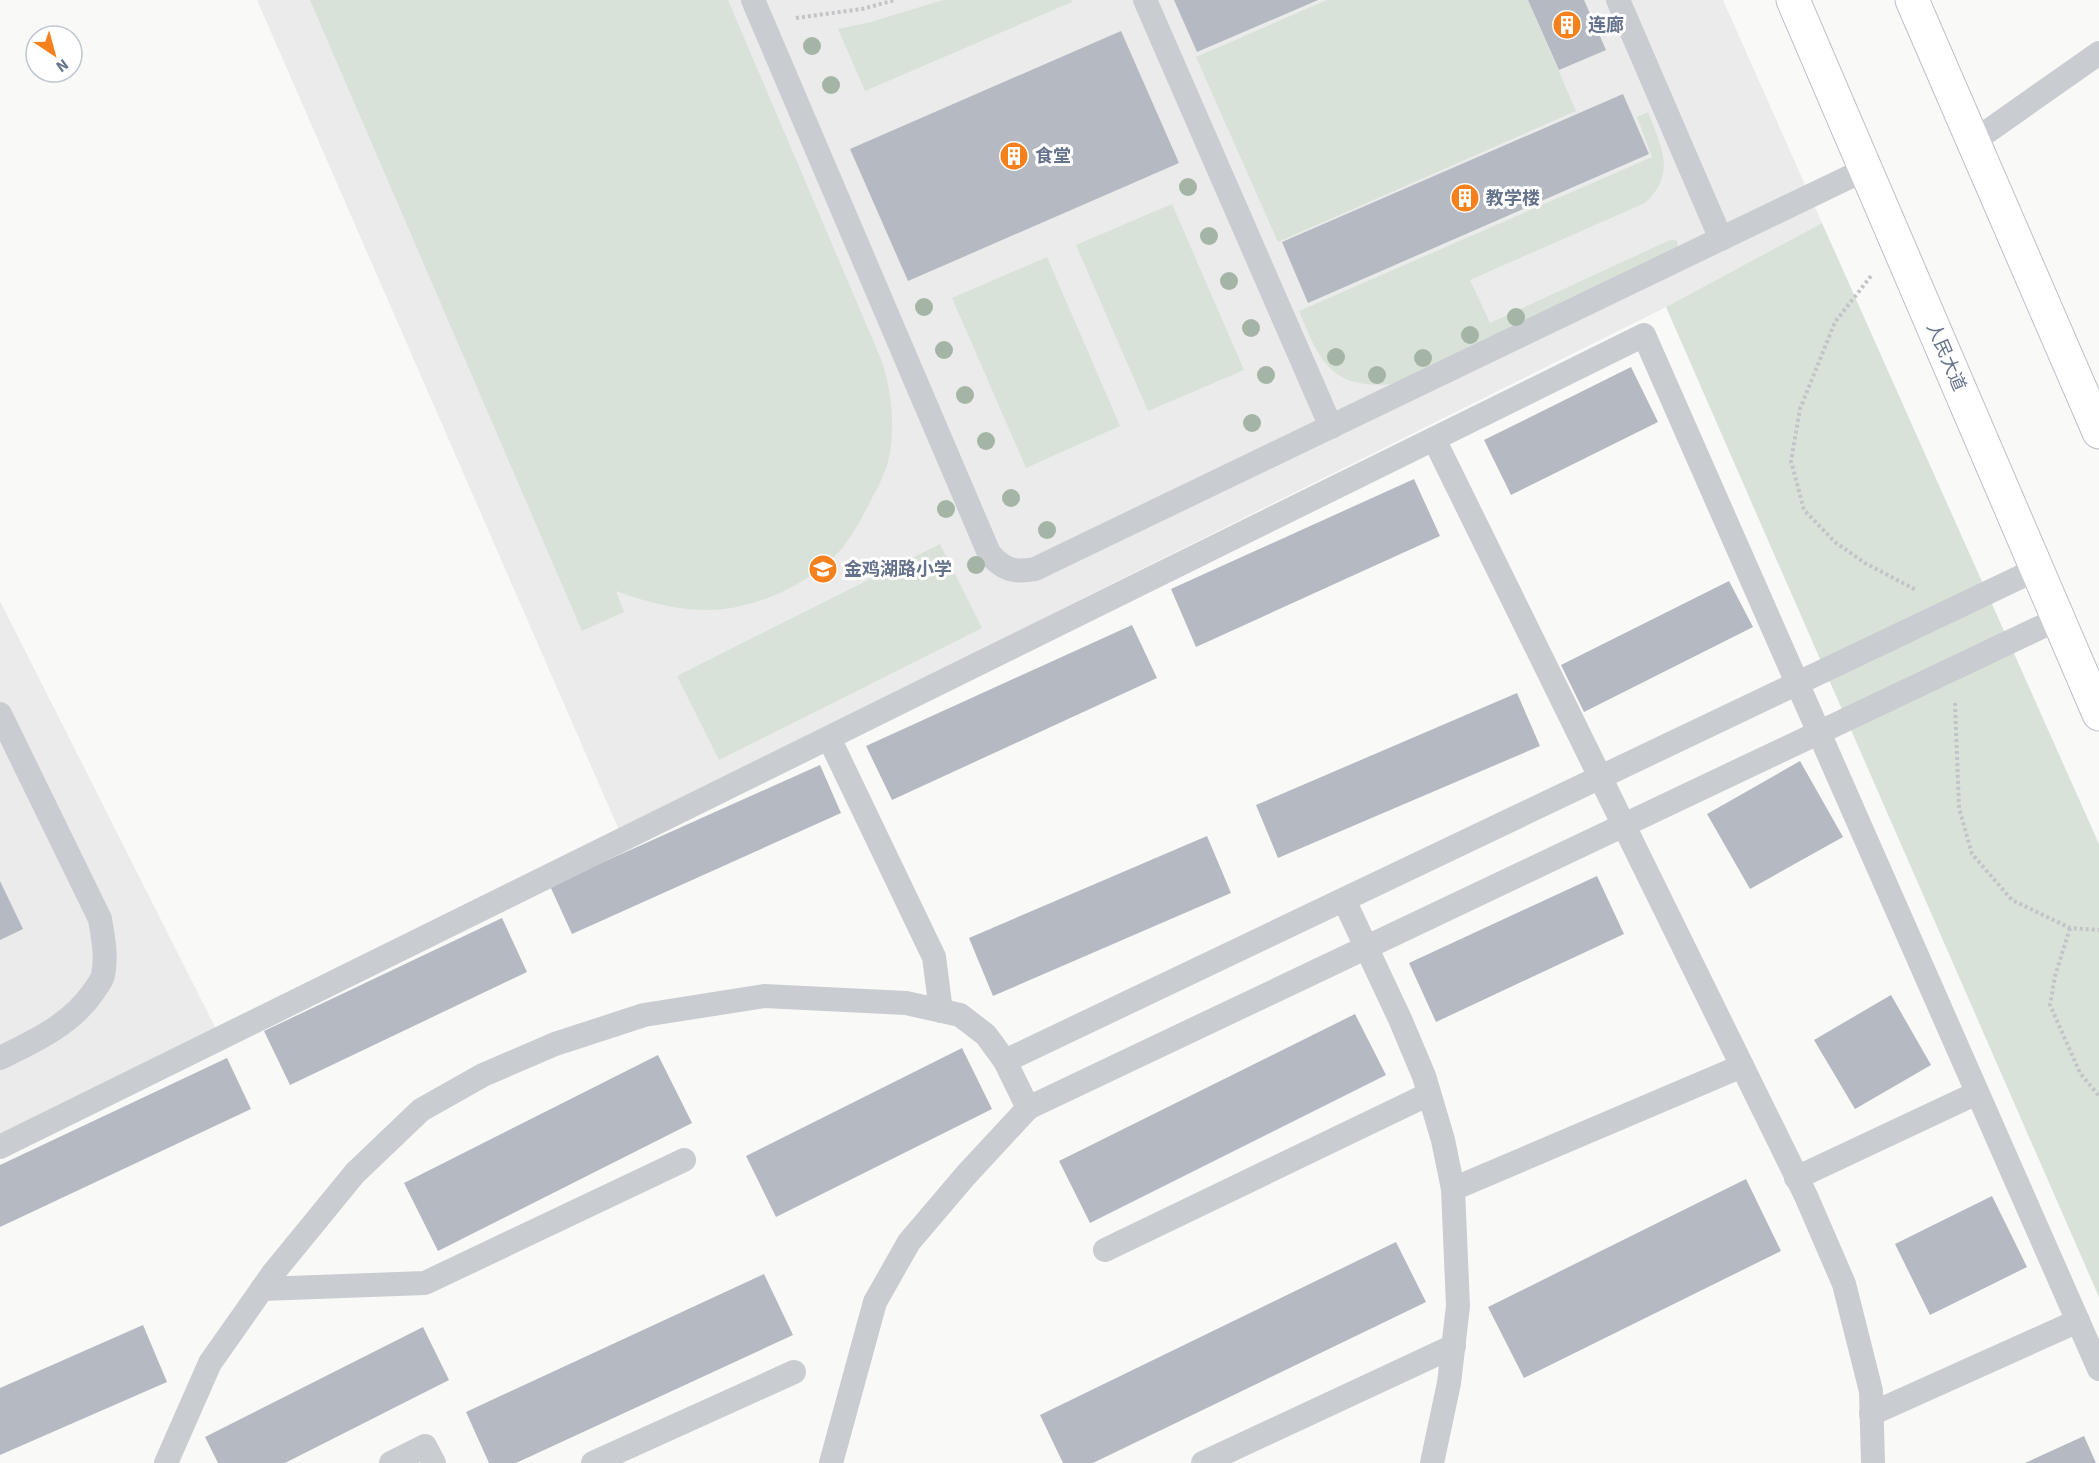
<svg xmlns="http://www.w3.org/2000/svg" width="2099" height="1463" font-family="'Source Sans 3','Noto Sans SC',sans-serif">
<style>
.built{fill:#eaebea}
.green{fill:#d9e2d8}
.building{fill:#b4b9c2}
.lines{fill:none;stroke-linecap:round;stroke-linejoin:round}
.secondary-casing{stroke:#bdc0c7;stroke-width:35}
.path{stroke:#c2c4c7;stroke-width:4;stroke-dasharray:3 3;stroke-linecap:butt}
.lane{stroke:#c9ccd1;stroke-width:24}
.secondary{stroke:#fff;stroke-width:33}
.tree{fill:#a5b5a5}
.labels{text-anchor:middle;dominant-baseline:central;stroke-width:6;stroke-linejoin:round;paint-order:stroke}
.poi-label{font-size:18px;font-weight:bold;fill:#65728b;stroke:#fff;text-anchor:start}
.street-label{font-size:18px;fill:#65728b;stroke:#fff}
</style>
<rect width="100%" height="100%" fill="#f9faf7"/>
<g class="built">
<polygon points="257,0 1723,0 1822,223 1666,307 619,830"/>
<polygon points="0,601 217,1031 0,1140"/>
</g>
<g class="green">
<path d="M 310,0 L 728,0 L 881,359 C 891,389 895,421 890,453 C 887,469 879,486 871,500 C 863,516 854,533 843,547 C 817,578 772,601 732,608 C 691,614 654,605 616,591 L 624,612 L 582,631 Z"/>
<polygon points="943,0 1071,0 1072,2 865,91 838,29 871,22"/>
<polygon points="1327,0 1528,0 1576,111 1278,242 1196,57"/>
<path d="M 1648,112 C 1661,146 1677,174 1645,203 L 1470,280 L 1490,323 L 1670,240 L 1676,240 L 1678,244 L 1677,248 L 1395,384 C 1332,390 1320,363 1299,311 L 1652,157 L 1637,117 Z"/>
<polygon points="1172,204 1244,370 1148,411 1076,245"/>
<polygon points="1822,223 2099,844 2099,1297 1666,307"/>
<polygon points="1047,257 1120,426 1026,468 952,298"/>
<polygon points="940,544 982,628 719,760 677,676"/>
</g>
<g class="building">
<polygon points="1174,0 1318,0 1197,52"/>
<polygon points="1528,0 1584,0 1606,50 1559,70"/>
<polygon points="1121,31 1179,163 908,281 850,149"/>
<polygon points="1623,94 1649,154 1308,303 1282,242"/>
<polygon points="1631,367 1658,422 1511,495 1484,440"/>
<polygon points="1414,479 1440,536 1196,647 1171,589"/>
<polygon points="1729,581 1753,627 1584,712 1561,665"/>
<polygon points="1132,625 1157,678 892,800 866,746"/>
<polygon points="1517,693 1540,746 1278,858 1256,805"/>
<polygon points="1800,761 1843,837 1750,889 1707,814"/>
<polygon points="820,765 841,813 572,934 550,886"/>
<polygon points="1207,836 1231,893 993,996 969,938"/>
<polygon points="1597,876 1624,934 1436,1022 1409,963"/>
<polygon points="0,881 23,929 0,940"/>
<polygon points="502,918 527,972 290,1085 264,1031"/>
<polygon points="1891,995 1931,1065 1855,1109 1814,1040"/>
<polygon points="1355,1014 1386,1075 1090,1223 1059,1161"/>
<polygon points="962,1048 992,1109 776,1217 746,1156"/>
<polygon points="658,1055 692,1123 438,1251 404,1183"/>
<polygon points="227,1058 251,1109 0,1227 0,1165"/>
<polygon points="1746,1179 1781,1251 1524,1378 1488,1307"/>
<polygon points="1992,1196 2027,1267 1930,1315 1895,1244"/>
<polygon points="1396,1242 1426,1302 1093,1463 1063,1463 1040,1415"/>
<polygon points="764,1274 793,1335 516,1463 489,1463 466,1412"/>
<polygon points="143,1325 167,1382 0,1455 0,1388"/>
<polygon points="423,1327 449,1380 285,1463 218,1463 205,1437"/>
<polygon points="2084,1436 2096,1463 2025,1463"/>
</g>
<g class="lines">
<g class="secondary-casing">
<g id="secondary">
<polyline points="1793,0 2099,714"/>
<polyline points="1912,0 2099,432"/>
</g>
</g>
<g class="path">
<polyline points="796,18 862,9 895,0"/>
<polyline points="1871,276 1835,322 1800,409 1791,461 1804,510 1835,542 1865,563 1916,590"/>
<polyline points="1955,703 1959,808 1972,854 2012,900 2070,928 2099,930"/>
<polyline points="2070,928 2055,976 2050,1005 2080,1073 2099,1096"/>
</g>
<g class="lane">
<path d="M 753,0 L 989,553 C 1003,570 1014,573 1035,569 L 1866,169"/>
<polyline points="1145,0 1331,427"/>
<polyline points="1618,0 1721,239"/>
<polyline points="1974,141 2099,53"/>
<polyline points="1434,439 1806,1196 1844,1284 1871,1391 1873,1463"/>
<polyline points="2037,569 1005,1061 1028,1108 2058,619"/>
<path d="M 0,714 L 100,919 C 103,938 107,956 103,975 C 102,981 97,986 94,991 C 72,1024 35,1041 0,1058"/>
<polyline points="829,738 934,957 941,1011"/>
<polyline points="1344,900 1400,1019 1424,1076 1443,1140 1453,1189 1458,1306 1449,1383 1432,1463"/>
<polyline points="0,1147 1644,335 2099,1369"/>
<polyline points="1796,1178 1977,1093"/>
<polyline points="1453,1189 1742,1066"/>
<polyline points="1105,1250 1429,1094"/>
<polyline points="262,1289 425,1283 684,1160"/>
<polyline points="1871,1414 2078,1321"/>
<polyline points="166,1463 210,1363 274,1272 355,1173 421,1110 483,1075 555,1044 644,1015 764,996 906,1003 960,1015 986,1035 1005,1061"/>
<polyline points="391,1463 425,1446 434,1463"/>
<polyline points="593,1463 794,1372"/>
<polyline points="831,1463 875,1302 909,1242 966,1175 1028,1108"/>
<polyline points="1203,1463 1454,1346"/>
</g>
<use href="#secondary" class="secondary"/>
</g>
<g class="tree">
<circle cx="812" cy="46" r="9"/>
<circle cx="831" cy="85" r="9"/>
<circle cx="1188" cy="187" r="9"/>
<circle cx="1209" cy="236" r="9"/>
<circle cx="1229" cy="281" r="9"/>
<circle cx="924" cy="307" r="9"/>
<circle cx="1516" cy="317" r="9"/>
<circle cx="1251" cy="328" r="9"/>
<circle cx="1470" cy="335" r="9"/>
<circle cx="944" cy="350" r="9"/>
<circle cx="1336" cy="357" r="9"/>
<circle cx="1423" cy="358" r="9"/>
<circle cx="1266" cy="375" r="9"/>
<circle cx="1377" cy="375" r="9"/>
<circle cx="965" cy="395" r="9"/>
<circle cx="1252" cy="423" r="9"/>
<circle cx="986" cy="441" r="9"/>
<circle cx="1011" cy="498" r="9"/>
<circle cx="946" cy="509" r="9"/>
<circle cx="1047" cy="530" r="9"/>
<circle cx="976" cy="565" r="9"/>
</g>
<defs>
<g id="building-disc" transform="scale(1.5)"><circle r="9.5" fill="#f6801b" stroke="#fff"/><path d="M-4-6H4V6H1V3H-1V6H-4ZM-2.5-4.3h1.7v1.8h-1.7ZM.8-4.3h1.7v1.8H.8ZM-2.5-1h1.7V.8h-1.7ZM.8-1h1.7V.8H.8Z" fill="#fff"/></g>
<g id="school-disc" transform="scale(1.5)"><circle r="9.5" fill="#f6801b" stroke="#fff"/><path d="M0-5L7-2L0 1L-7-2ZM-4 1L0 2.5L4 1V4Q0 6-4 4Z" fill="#fff"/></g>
</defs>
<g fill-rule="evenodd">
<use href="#building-disc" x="1567" y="25"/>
<use href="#building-disc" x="1014" y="156"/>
<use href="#building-disc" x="1465" y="198"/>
<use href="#school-disc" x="823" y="569"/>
</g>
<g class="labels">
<g class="poi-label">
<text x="1588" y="25">连廊</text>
<text x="1035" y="156">食堂</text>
<text x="1486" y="198">教学楼</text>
<text x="844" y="569">金鸡湖路小学</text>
</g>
<g class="street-label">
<text transform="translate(1946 357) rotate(67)">人民大道</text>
</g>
</g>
<g transform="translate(54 54) rotate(144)"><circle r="28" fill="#ffffff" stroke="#c1c7d1" stroke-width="1.5"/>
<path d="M0-4.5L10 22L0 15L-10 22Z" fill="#f6801b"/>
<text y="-9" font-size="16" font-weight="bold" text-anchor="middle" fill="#65728b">N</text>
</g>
</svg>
